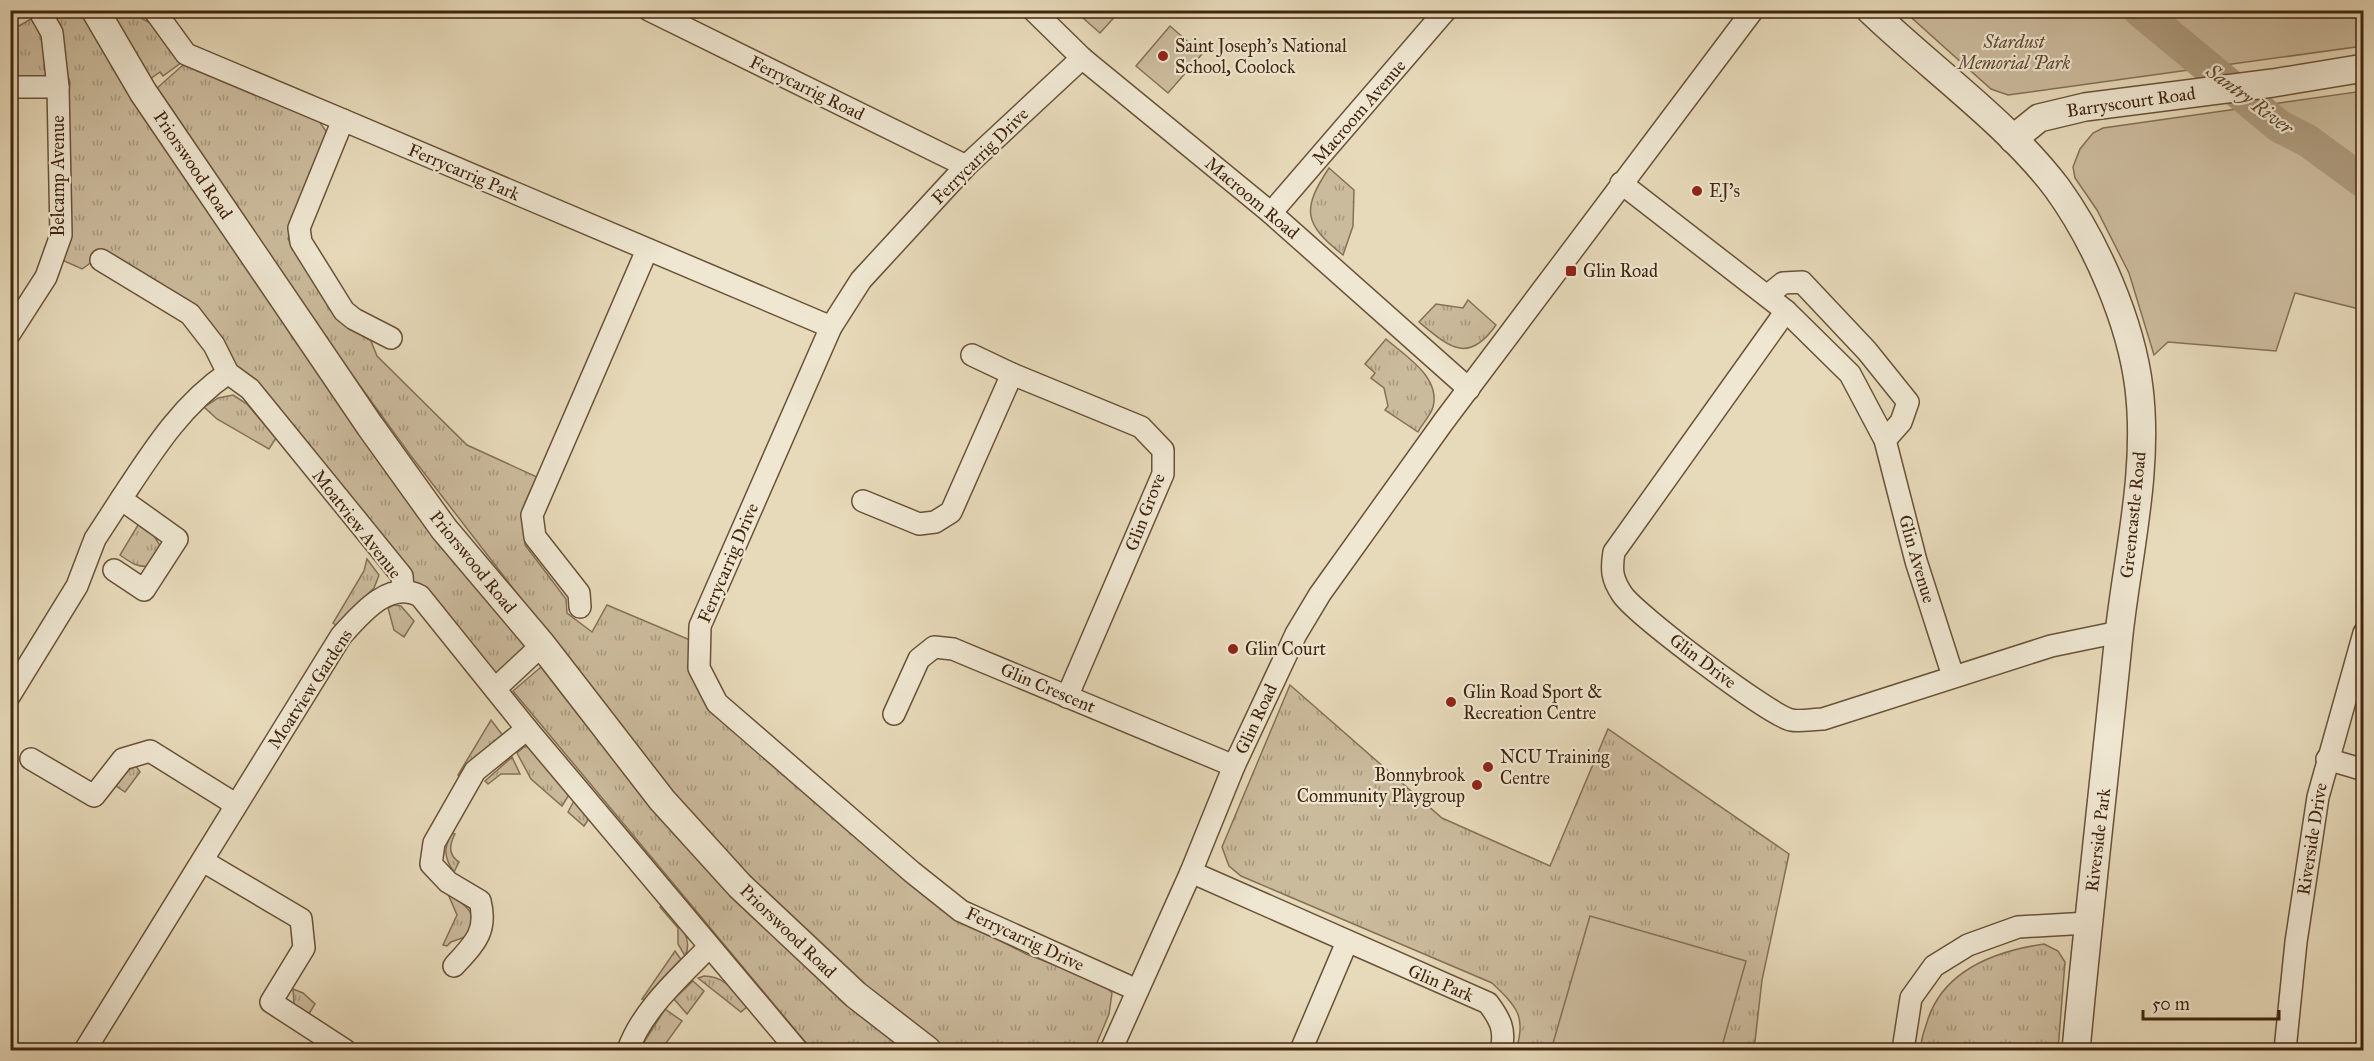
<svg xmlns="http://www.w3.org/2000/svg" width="2374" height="1061" font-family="'IM FELL Great Primer',serif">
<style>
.grass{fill:url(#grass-tufts);stroke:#867055;stroke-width:1.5}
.park{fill:#cbbb9d;stroke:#867055;stroke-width:1.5}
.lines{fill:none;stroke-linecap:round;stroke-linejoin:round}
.river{stroke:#ae9c7f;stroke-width:33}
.minor-casing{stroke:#6a5238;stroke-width:24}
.tertiary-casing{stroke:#6a5238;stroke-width:30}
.minor{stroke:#efe7d2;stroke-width:21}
.tertiary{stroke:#efe7d2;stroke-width:27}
.poi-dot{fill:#8f2418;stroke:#efe7d2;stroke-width:2}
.labels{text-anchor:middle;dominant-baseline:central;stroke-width:4.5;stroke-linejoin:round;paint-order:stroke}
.park-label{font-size:18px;font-style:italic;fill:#634a31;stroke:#efe7d2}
.poi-label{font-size:18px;fill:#40240d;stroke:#efe7d2;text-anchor:start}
.street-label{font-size:18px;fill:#40240d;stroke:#efe7d2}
.water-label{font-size:20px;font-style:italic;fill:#61482f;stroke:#efe7d2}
</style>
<defs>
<pattern id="grass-tufts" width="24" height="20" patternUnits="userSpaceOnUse" patternTransform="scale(1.5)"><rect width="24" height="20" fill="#cbbb9d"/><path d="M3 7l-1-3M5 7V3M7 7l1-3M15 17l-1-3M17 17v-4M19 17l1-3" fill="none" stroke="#a6987e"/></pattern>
</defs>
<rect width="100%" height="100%" fill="#e7daba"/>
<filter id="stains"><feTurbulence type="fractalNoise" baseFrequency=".00333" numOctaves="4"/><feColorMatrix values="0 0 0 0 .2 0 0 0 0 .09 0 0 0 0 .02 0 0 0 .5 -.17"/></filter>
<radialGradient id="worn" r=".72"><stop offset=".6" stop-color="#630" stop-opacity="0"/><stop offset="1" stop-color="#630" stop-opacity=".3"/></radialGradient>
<g class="grass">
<polygon points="45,11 93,11 538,643 492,685 211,343 99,257 82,269 51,255 59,233 70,82 50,24 56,88 11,88 10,31"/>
<polygon points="109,11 135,11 141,18 157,27 182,62 163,76 160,72 150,79"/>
<polygon points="183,65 319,121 328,134 288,239 341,319 369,336 377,356 467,445 537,477 525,503 523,525 525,545 566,599 567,613 592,632 607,605 690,640 690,669 876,853 944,911 1026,954 1104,984 1112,993 1109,1014 1094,1050 945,1050 903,1019 786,914 699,829 411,456 315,324 156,89"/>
<path d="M 1329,168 L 1354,190 L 1353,226 L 1343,255 C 1304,224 1301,210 1329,168 Z"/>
<path d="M 1468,300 L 1496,325 C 1468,365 1449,347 1419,322 L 1436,304 L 1463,308 Z"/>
<path d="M 1386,339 C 1405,356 1441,377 1433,407 C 1431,415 1422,424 1418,432 L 1385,410 L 1388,406 L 1384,388 L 1371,378 L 1375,373 L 1365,364 Z"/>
<polygon points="233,395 247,404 276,438 269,449 217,419 204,407 218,398"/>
<path d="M 138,525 L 154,536 L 161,547 L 151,566 C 138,568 131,563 120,555 Z"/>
<polygon points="367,559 379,575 374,588 336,625 333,623 364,571"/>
<polygon points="394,605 401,606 414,621 404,637 394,630 388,608"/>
<path d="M 541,667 C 651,809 761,942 906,1050 L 812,1050 L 513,691 Z"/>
<path d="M 1290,685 L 1442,818 L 1550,866 L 1608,729 L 1789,854 L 1762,980 L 1754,1050 L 1516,1050 C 1527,1016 1516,1006 1492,983 L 1241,876 L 1229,866 L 1222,847 Z"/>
<polygon points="491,720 504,737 462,777 458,775"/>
<polygon points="531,746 570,793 562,806 531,779 517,753 524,747"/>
<polygon points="512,757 520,774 501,774 488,784 485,781"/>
<polygon points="136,766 140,772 125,792 116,786 125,772"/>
<polygon points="575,799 590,817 584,826 568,812"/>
<path d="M 452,833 L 455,834 C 449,845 448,855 459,862 L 454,872 C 444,858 443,848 452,833 Z"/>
<path d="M 448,894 C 467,905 479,914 468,936 L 451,942 L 447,946 L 443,945 L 457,915 Z"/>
<path d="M 662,905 C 675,920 695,936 685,956 L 678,944 L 678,928 L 660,907 Z"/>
<path d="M 2044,944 L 2058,951 L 2065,962 L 2058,1050 L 1921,1050 C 1920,1039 1925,1030 1928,1019 C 1945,969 1996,951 2044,944 Z"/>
<polygon points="675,951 682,961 646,1000 642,999"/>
<path d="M 704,976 C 725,976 735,992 748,1006 L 741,1012 L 698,978 Z"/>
<polygon points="693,981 704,991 687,1014 674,999"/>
<polygon points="293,989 303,993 315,1004 307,1017 294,1005"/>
<polygon points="665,1009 682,1021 661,1050 639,1050"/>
</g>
<g class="park">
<polygon points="1075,11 1120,11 1100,33"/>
<polygon points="1904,11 2363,11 2363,46 2008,95 1991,89"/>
<polygon points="1170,26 1202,54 1168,93 1136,66"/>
<polygon points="2363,91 2363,310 2295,293 2276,351 2168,342 2154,355 2129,273 2097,210 2075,178 2073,167 2080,149 2093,133 2103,128"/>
<polygon points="1590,916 1746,961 1721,1050 1551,1050"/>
</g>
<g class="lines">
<polyline class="river" points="2139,10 2279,126 2308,141 2364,182"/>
<g class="minor-casing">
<g id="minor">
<polyline points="154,10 186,54 343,120"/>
<polyline points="649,10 966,166"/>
<polyline points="1033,10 1082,58 1271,213 1469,389"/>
<polyline points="1082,58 966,166 861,280 831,327 700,626 699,668 717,703 912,872 961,911 1137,990"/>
<polyline points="10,87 58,87"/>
<polyline points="1621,183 1786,311 1850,374 1885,440 1916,561 1953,676"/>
<polyline points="1271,213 1446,10"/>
<polyline points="101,260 190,314 214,345 228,373 250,389 402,576 403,589"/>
<polyline points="1767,296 1783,283 1802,282 1867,351 1908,402 1901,422 1885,440"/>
<path d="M 1786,311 L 1614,552 C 1611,570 1612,579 1622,594 C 1635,614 1769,715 1791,720 C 1800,722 1813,719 1823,719 L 2051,646 L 2119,632"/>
<polyline points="10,333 46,277 61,235 58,87 52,33 39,10"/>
<polyline points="391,338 354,319 344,311 301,242 299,228 343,120 831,327"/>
<polyline points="972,355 1012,374"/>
<polyline points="863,501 919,524 935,522 951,512 1012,374 1141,427 1163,450 1163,474 1067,697"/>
<path d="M 114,570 L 144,590 L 177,539 L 121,499 C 152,452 181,405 228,373"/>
<polyline points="580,607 579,593 535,537 532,515 647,250"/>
<polyline points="495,689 542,645"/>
<polyline points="10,695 77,586 95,539 121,499"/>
<polyline points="894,714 919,659 934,647 953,649 1234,766"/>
<polyline points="31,759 94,796 123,759 150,751 227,799 235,807"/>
<polyline points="2327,759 2364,770"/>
<polyline points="203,861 301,919 304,948 271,1002 345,1050"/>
<path d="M 1191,872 L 1488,1003 C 1500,1019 1506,1030 1501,1050"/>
<path d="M 454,966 C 474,944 488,932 480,901 L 448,882 L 431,864 L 434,843 L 475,771 L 527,729"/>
<path d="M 85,1050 L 341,636 C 360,615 389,579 420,596 L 527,729 L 797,1050"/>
<path d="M 628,1050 C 642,1010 680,977 709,947"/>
<polyline points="1111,1050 1191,872 1234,766 1296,634 1320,594 1444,421 1753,10"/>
<polyline points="1301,1050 1347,942"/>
<polyline points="1903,1050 1911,998 1934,966 1968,945 2018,927 2088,923"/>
<polyline points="2285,1050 2296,942 2318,797 2364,633"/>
</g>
</g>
<g class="tertiary-casing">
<g id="tertiary">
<polyline points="95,10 143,92 370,426 444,529 542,645 662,800 740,886 856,995 927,1050"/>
<path d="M 1870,10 C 1929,67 2008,123 2057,188 C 2096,242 2131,322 2139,388 C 2149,470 2128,553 2119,634 C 2105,773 2089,911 2076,1050"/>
<polyline points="2013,139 2039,118 2085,107 2273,83 2364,68"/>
</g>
</g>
<use href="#minor" class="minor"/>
<use href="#tertiary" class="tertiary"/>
</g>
<g class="poi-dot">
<circle cx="1163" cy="56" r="6"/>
<circle cx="1697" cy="191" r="6"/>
<rect x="1565" y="265" width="12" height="12" rx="3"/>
<circle cx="1233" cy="649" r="6"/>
<circle cx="1451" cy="702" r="6"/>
<circle cx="1488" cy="767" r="6"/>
<circle cx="1477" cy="785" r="6"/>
</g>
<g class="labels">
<g class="park-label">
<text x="2014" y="42">Stardust<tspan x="2014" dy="21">Memorial Park</tspan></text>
</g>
<g class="poi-label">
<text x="1175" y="46">Saint Joseph's National<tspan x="1175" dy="21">School, Coolock</tspan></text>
<text x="1709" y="191">EJ's</text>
<text x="1583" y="271">Glin Road</text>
<text x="1245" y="649">Glin Court</text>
<text x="1463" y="692">Glin Road Sport &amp;<tspan x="1463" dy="21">Recreation Centre</tspan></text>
<text x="1500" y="757">NCU Training<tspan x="1500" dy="21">Centre</tspan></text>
<text x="1465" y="775" text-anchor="end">Bonnybrook<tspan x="1465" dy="21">Community Playgroup</tspan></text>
</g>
<g class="street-label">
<text transform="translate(807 88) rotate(26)">Ferrycarrig Road</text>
<text transform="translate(2131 102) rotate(-8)">Barryscourt Road</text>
<text transform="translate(1359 112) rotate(-49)">Macroom Avenue</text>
<text transform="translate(980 156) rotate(-45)">Ferrycarrig Drive</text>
<text transform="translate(193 165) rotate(56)">Priorswood Road</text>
<text transform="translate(464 172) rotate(23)">Ferrycarrig Park</text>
<text transform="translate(58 176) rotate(-90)">Belcamp Avenue</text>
<text transform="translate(1252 198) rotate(40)">Macroom Road</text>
<text transform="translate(1145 512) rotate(-69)">Glin Grove</text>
<text transform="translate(2133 515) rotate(-84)">Greencastle Road</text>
<text transform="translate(357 524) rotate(52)">Moatview Avenue</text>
<text transform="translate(1917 559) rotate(74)">Glin Avenue</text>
<text transform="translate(473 562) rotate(51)">Priorswood Road</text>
<text transform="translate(728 563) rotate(-67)">Ferrycarrig Drive</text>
<text transform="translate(1703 661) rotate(37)">Glin Drive</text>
<text transform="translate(1048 688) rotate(23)">Glin Crescent</text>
<text transform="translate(310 689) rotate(-57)">Moatview Gardens</text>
<text transform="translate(1256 719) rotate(-65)">Glin Road</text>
<text transform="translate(2312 839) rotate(-81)">Riverside Drive</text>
<text transform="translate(2098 840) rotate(-83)">Riverside Park</text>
<text transform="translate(788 931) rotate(44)">Priorswood Road</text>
<text transform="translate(1025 939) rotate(25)">Ferrycarrig Drive</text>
<text transform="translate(1441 983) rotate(23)">Glin Park</text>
</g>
<g class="water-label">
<text transform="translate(2250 99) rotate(37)">Santry River</text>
</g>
</g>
<rect width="2374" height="1061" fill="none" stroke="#e7daba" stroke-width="36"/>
<rect x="12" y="12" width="2350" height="1037" fill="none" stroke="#40240d" stroke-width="3"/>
<rect x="18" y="18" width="2338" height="1025" fill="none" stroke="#40240d" stroke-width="1.5"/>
<path d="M2143 1010v9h136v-9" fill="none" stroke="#40240d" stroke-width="3"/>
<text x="2152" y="1010" font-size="18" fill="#40240d" stroke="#efe7d2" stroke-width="4.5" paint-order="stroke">50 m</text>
<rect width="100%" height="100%" filter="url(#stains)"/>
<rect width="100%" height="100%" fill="url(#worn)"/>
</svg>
